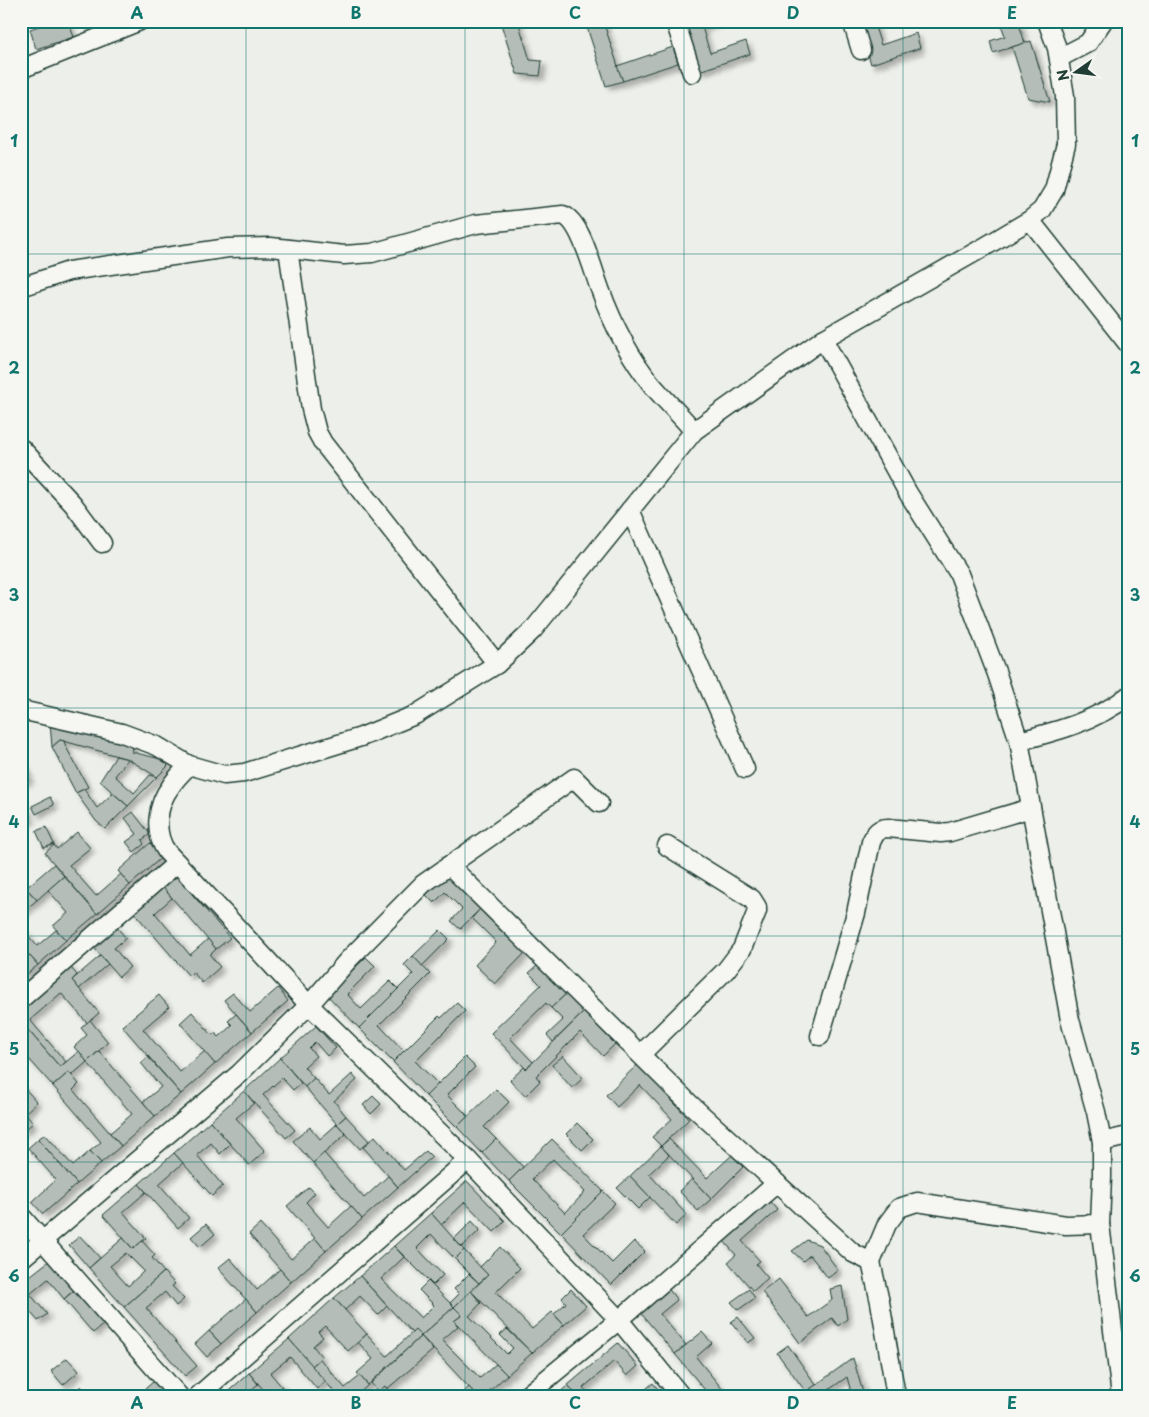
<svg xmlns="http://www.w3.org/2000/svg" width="1149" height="1417" font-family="'Playpen Sans',sans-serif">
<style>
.building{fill:#b4bdb8;stroke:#1f3d34;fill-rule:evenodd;filter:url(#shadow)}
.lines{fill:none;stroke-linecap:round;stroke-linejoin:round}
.street-casing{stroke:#1f3d34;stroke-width:21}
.street{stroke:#f6f6f2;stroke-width:18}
.grid{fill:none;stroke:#0f766e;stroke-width:1;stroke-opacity:0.55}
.neatline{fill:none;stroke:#0f766e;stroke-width:2}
.grid-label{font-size:16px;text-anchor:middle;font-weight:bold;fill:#0f766e}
</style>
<defs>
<filter id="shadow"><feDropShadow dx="4.5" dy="4.5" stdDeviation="2.5" flood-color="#0004"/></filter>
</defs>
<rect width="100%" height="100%" fill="#edefea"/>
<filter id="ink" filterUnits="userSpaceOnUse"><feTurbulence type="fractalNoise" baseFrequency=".02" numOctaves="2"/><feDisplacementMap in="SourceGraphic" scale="10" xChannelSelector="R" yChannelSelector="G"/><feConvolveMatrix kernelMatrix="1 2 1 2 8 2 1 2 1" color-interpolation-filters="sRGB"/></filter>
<g filter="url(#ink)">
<g class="building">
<polygon points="54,21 68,21 74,37 36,49 30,29"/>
<polygon points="500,21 518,21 530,60 542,61 540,76 517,74"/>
<polygon points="585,21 603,21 623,81 606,86"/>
<polygon points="683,21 719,21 702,27 710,53 746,41 750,54 699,71"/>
<polygon points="858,21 873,21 881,45 916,33 920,48 871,64"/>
<polygon points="1000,21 1018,21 1025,43 993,53 990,41 1005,36"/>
<polygon points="1031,41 1050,102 1028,98 1012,47"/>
<polygon points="673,47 678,63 623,81 617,66"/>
<polygon points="50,723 134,743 132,752 169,761 167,767 157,777 128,759 60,740 52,747"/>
<polygon points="60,740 64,741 66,747 88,787 76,793 52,747"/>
<polygon points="116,756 128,759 115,776 134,793 150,775 157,777 128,806 100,781"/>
<polygon points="25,765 29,779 21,782 21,766"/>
<polygon points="84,789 97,808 113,793 128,806 105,829 96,821 76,793"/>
<polygon points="21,797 31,819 21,823"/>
<polygon points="50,797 54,805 36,814 32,806"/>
<polygon points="133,812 150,834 142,840 144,844 134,852 126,842 137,834 125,818"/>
<polygon points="46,827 54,844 44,848 36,831"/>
<polygon points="77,832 90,848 69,865 96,896 121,874 130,885 97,914 45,853 54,845 57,849"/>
<polygon points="150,843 162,857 130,885 118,871"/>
<polygon points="54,864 64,876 37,900 26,888"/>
<polygon points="173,872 230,938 216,949 160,884"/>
<polygon points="445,874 480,909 460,929 451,921 462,909 445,892 434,903 425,894"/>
<polygon points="64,876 97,914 66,940 53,926 68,913 48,890"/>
<polygon points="160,884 172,898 155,913 190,955 208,939 216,949 210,955 220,967 202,983 193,972 189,976 131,909"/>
<polygon points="26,888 37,900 21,913 21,892"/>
<polygon points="480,909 525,953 495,984 475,965 496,942 472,918"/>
<polygon points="114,924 126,938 114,948 130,967 119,977 91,944"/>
<polygon points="21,927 37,946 56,930 66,940 38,965 21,946"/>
<polygon points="440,930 449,939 422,966 413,956"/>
<polygon points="21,946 38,965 21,979"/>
<polygon points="100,956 108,964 79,989 72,980"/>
<polygon points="413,956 430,974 379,1025 404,1051 393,1062 359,1028 413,974 404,965"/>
<polygon points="366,957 375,966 347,994 361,1009 390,981 398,989 359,1028 327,995"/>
<polygon points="68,964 77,975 72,980 99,1013 87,1023 61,993 30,1020 66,1062 60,1067 21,1022 21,1004"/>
<polygon points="538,965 566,994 551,1008 546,1003 510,1038 533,1062 526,1069 491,1033 541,985 529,973"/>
<polygon points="278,988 288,1001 252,1032 224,1000 233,993 250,1012"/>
<polygon points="566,994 584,1012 553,1042 547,1035 563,1020 551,1008"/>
<polygon points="159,995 169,1007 143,1029 180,1072 205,1051 215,1064 181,1094 122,1026"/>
<polygon points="457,1003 465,1011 415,1061 438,1084 426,1096 393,1062 439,1016 441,1018"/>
<polygon points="192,1012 212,1035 215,1033 219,1037 232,1025 228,1021 236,1014 252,1032 215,1064 180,1023"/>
<polygon points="584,1012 615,1044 603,1056 580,1032 536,1076 540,1081 525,1096 510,1080 524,1067 526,1069"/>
<polygon points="90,1020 108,1042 87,1062 74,1047 87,1035 81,1028"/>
<polygon points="21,1022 60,1067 79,1051 87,1062 72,1075 69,1072 53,1086 21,1050"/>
<polygon points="316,1026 336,1048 327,1056 315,1042 309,1048 316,1056 304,1067 314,1078 305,1087 280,1058"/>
<polygon points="99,1051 155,1116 121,1146 110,1133 132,1114 87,1062"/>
<polygon points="563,1056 583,1078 572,1088 552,1065"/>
<polygon points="148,1057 181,1094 155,1116 143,1102 161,1087 141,1063"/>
<polygon points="465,1057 475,1067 447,1095 468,1116 457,1127 426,1096"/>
<polygon points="280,1058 301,1083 293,1090 282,1078 263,1095 295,1130 286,1138 244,1091"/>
<polygon points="638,1064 689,1119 661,1146 652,1137 672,1119 640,1085 617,1107 606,1095"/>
<polygon points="69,1072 79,1084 73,1090 121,1146 101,1163 90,1151 101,1142 53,1086"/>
<polygon points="352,1074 357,1080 334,1101 346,1116 337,1124 305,1087 314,1078 329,1095"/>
<polygon points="21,1084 37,1102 25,1113 21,1109"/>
<polygon points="496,1089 509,1102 484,1127 496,1139 482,1153 457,1127"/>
<polygon points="244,1091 254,1103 236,1118 265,1151 249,1165 210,1121"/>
<polygon points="373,1096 381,1104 371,1114 363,1105"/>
<polygon points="21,1109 33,1123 21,1133"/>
<polygon points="346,1116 369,1141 360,1149 337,1124"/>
<polygon points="210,1121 230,1144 220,1154 211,1143 197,1155 223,1186 212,1196 174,1153"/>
<polygon points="577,1123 593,1139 582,1150 566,1134"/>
<polygon points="337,1124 346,1134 313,1163 293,1141 310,1127 320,1139"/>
<polygon points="45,1134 73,1166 90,1151 101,1163 77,1184 38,1139"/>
<polygon points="375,1136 404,1170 426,1151 432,1157 398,1187 363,1147"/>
<polygon points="38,1139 77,1184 43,1214 32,1202 56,1180 28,1148"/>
<polygon points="496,1139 523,1167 509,1181 482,1153"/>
<path d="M 552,1139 L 603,1191 L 561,1233 L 509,1181 ZM 553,1159 L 585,1192 L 565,1213 L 532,1179 Z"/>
<polygon points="669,1139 707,1178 732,1155 743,1167 711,1199 661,1146"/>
<polygon points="661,1146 669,1155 649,1174 687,1215 676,1225 630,1176"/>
<polygon points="174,1153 183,1163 159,1184 189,1218 178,1228 139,1184"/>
<polygon points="324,1153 364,1198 388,1176 398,1187 362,1219 313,1163"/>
<polygon points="630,1176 650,1197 638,1209 617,1188"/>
<polygon points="692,1179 711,1199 698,1211 679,1191"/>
<polygon points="467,1181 505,1221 494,1232 465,1202 441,1225 431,1213"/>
<polygon points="139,1184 146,1192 123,1212 146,1238 133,1249 103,1215"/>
<polygon points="309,1187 315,1193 306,1202 328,1227 351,1206 362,1219 326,1251 287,1206"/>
<polygon points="603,1191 615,1203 583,1234 612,1263 634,1241 645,1251 611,1285 561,1233"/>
<polygon points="768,1199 777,1210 742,1241 760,1261 756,1264 768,1278 753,1291 728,1262 736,1255 722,1239"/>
<polygon points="431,1213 464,1250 455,1259 431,1234 417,1248 443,1275 433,1285 394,1246"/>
<polygon points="472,1221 480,1230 462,1247 454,1239"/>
<polygon points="206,1224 215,1234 200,1247 191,1237"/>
<polygon points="260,1224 291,1259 315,1238 326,1251 291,1282 249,1234"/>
<polygon points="80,1236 100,1258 89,1268 69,1245"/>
<path d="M 123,1238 L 133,1249 L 142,1241 L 155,1255 L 152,1258 L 164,1272 L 124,1307 L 89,1268 ZM 126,1253 L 144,1271 L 128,1286 L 110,1266 Z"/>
<polygon points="807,1240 820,1245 838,1270 828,1278 810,1255 803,1261 792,1251"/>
<polygon points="394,1246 404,1257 381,1279 421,1318 434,1305 419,1290 428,1281 454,1307 421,1336 415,1330 412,1333 360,1276"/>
<polygon points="500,1247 520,1268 496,1292 532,1329 552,1312 564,1325 532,1353 471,1291 488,1275 480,1267"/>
<polygon points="464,1250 488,1275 479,1283 455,1259"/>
<polygon points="230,1258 257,1290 280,1269 291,1282 257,1312 218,1268"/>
<polygon points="49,1261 74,1290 64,1299 48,1279 30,1294 47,1314 38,1321 21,1301 21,1283"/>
<polygon points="164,1272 175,1284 172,1286 184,1299 176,1306 165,1292 146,1308 197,1366 185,1376 124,1307"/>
<polygon points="469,1274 479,1283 454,1307 450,1303 459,1294 454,1289"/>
<polygon points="360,1276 387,1306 378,1315 360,1296 345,1310 334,1298"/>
<polygon points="779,1279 808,1317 832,1300 830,1289 842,1286 847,1319 838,1326 832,1318 800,1343 762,1292"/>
<polygon points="667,1287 677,1300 660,1314 686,1345 675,1354 639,1311"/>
<polygon points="77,1288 105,1323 93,1333 64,1299"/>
<polygon points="571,1289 586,1306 564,1325 554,1314 566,1303 562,1298"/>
<polygon points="749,1289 755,1298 738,1310 731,1302"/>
<polygon points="471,1291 481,1303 469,1316 507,1354 513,1348 500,1335 507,1329 532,1353 507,1375 454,1321 462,1315 454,1307"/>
<polygon points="334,1298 367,1334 348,1351 325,1326 318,1332 323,1337 313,1346 322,1357 312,1366 289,1339"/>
<polygon points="246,1299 257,1312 221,1344 209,1331"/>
<polygon points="454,1307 462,1315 454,1321 458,1326 442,1340 480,1378 496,1364 507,1375 484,1396 477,1396 421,1336"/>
<polygon points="738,1317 755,1338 748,1343 731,1322"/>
<polygon points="415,1330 421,1336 368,1385 357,1373 373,1359 358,1342 367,1334 387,1356"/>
<polygon points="209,1331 221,1344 207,1357 195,1344"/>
<polygon points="702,1332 712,1343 696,1357 728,1396 710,1396 675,1354"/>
<polygon points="421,1336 433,1350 387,1389 385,1386 378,1392 371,1383"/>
<polygon points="289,1339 326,1381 317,1389 290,1357 270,1373 290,1396 269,1396 249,1373"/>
<polygon points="618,1343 638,1366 627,1376 614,1361 583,1388 590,1396 577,1396 568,1385"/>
<polygon points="788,1345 816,1385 806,1392 777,1353"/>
<polygon points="67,1358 79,1371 63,1385 51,1371"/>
<polygon points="853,1358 864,1396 852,1396 847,1377 820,1396 808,1396 806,1392"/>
<polygon points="320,1359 345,1388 360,1376 368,1385 356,1396 338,1396 312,1366"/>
<polygon points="249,1373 258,1384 244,1396 223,1396"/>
<polygon points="154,1381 164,1394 162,1396 137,1396"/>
<polygon points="653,1383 664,1396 644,1396 641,1393"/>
<polygon points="568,1385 577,1396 556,1396"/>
<polygon points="81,1386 89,1396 72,1396 71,1395"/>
<polygon points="469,1387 477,1396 459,1396"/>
</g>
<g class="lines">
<g class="street-casing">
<g id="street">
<polyline points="675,21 692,73"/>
<polyline points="852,21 861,50"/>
<polyline points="1059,58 1088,43 1103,21"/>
<polyline points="21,69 140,21"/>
<polyline points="1030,220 1128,344"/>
<polyline points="288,249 311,409 317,432 323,443 497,664"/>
<path d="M 21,287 L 69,271 L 228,248 L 271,247 L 344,255 L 372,253 L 476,224 L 563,215 C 581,221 593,271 600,289 C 612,322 630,358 653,386 C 666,401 681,416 694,431"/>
<polyline points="823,339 908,493 959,574 997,674 1019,741 1070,1020 1096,1112 1102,1142 1102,1177 1100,1224 1121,1396"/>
<polyline points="21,448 73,504 102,543"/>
<polyline points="630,510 745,769"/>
<polyline points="21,710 122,733 157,746 189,765 224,775 244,773 361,737 415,715 497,664 533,630 694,431 823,339 986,246 1030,220 1042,210 1054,190 1066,144 1065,96 1057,48 1047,21"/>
<path d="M 1019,741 C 1057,731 1096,721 1128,696"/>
<path d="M 189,765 C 183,772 176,778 171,786 C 157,804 153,833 167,852 L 309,1005 L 468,1160 L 619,1320 L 681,1396"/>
<polyline points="449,865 690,1104 853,1253 871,1262"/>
<polyline points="21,999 177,863"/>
<path d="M 820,1036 L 856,913 L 871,842 C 875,834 877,828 888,828 L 941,833 L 950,832 L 1031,808"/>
<polyline points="641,1054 726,970 742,949 757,911 757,907 752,899 667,846"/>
<polyline points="1102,1142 1128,1136"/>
<polyline points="21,1216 179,1396"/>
<polyline points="21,1259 240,1073 309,1005 349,959 423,884 574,778 599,803"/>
<polyline points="198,1396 468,1160"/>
<polyline points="526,1396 619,1320 777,1183"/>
<polyline points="896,1396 880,1302 871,1262 887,1224 899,1208 917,1202 1066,1225 1100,1224"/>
</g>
</g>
<use href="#street" class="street"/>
</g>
</g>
<path class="grid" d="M 246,21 L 246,1396M 465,21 L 465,1396M 684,21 L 684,1396M 903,21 L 903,1396M 21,254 L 1128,254M 21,482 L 1128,482M 21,708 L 1128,708M 21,936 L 1128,936M 21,1162 L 1128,1162"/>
<rect width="1149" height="1417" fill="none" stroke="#f6f6f2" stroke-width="55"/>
<g transform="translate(1076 72) rotate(256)" stroke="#f6f6f2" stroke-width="4" paint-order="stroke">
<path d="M0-4L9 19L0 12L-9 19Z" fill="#1f3d34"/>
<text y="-8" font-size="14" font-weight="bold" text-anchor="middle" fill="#1f3d34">N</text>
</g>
<rect x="28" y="28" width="1094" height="1362" class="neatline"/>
<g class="grid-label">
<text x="137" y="19">A</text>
<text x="356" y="19">B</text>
<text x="575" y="19">C</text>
<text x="793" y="19">D</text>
<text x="1012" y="19">E</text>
<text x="14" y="147">1</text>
<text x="1135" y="147">1</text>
<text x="14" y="374">2</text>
<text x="1135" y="374">2</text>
<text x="14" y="601">3</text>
<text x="1135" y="601">3</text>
<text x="14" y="828">4</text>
<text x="1135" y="828">4</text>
<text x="14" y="1055">5</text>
<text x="1135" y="1055">5</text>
<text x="14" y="1282">6</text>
<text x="1135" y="1282">6</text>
<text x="137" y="1409">A</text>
<text x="356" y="1409">B</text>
<text x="575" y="1409">C</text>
<text x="793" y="1409">D</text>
<text x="1012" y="1409">E</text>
</g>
</svg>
